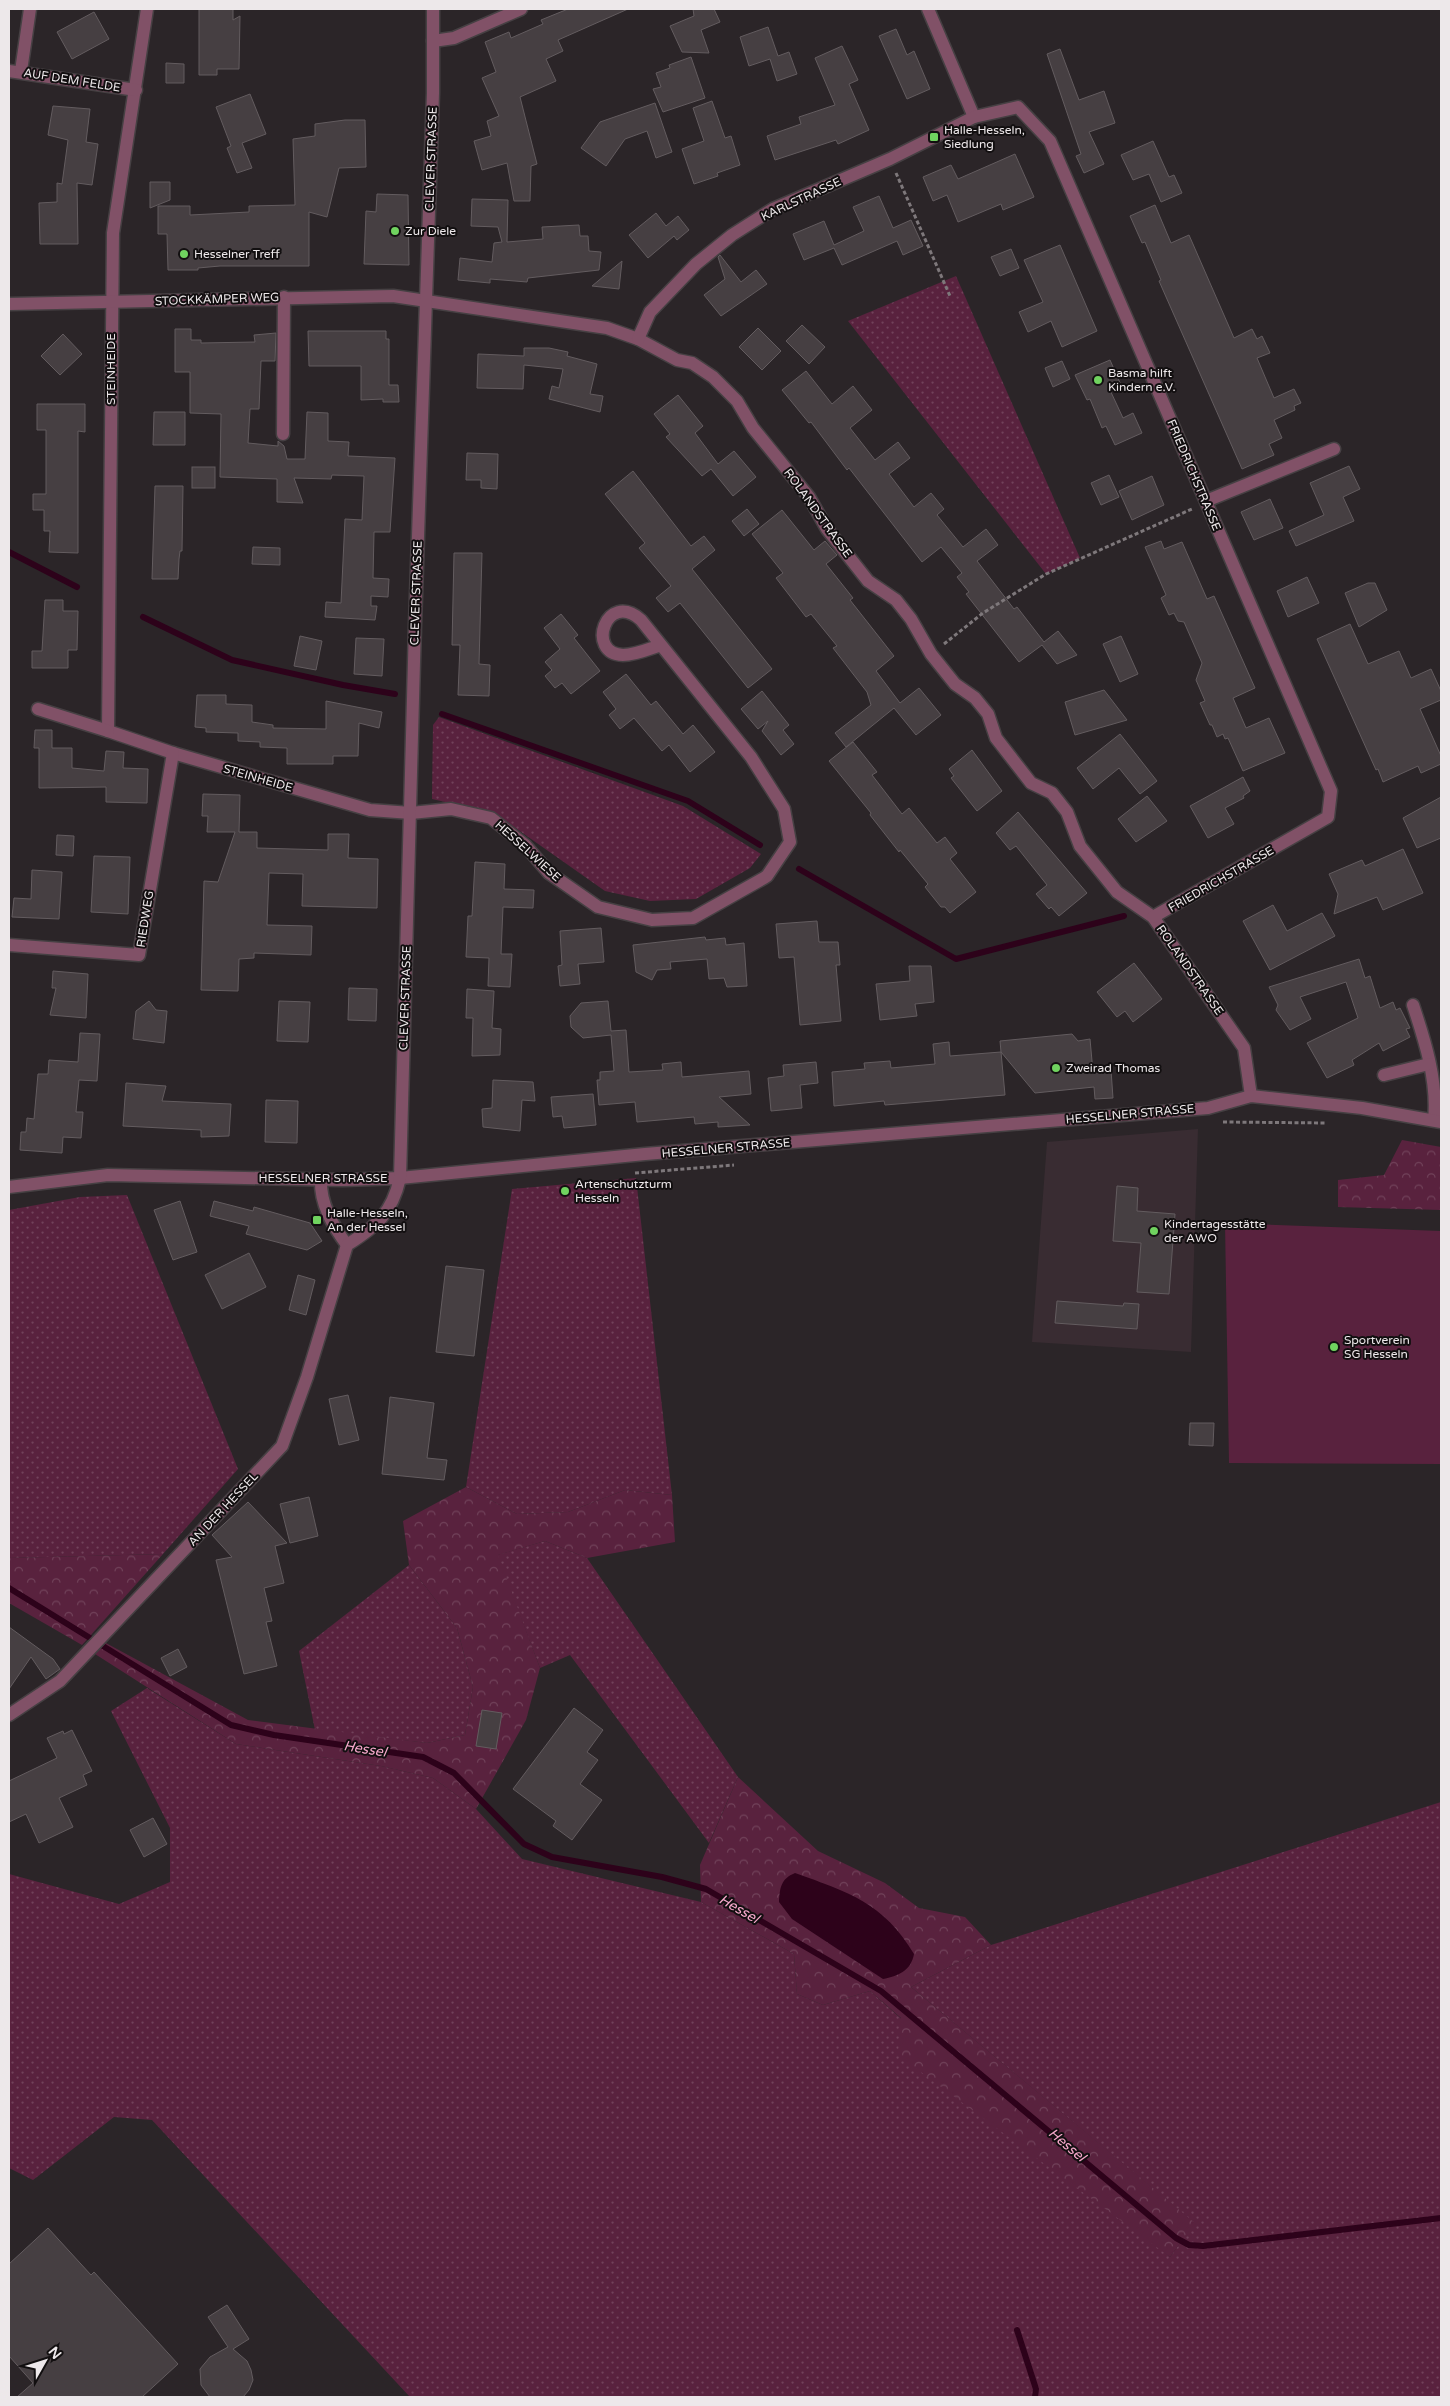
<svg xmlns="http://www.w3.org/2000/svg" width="1450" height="2406" font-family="'Varela Round',sans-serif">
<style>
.built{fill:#392c32}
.green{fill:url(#green-dots)}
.forest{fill:url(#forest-crowns)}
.pitch{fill:#59223e}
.water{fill:#2d021a}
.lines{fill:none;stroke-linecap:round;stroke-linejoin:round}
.stream{stroke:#2d021a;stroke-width:6}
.building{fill:#463f42;stroke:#635c5f}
.minor-casing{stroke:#464043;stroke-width:15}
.path{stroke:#7e787b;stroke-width:3;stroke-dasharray:4 2.5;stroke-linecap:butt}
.minor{stroke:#815167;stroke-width:12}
.poi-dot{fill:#70d35f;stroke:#120f10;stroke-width:2}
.labels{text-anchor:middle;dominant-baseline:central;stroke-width:4;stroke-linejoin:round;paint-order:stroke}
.street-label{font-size:12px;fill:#ede8ea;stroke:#120f10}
.poi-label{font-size:12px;fill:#ede8ea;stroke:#120f10;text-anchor:start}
.water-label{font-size:14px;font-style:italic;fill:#f6a8cb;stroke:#120f10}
</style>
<defs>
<pattern id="green-dots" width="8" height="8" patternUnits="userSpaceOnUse" patternTransform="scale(1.25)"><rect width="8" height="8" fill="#59223e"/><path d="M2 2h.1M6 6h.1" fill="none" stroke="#71425a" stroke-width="1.8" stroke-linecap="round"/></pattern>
<pattern id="forest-crowns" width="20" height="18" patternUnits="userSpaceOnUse" patternTransform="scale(1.25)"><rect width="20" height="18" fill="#59223e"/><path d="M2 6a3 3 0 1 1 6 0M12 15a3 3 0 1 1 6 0" fill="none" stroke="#71425a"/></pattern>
</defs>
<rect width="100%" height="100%" fill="#2b2528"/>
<polygon class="built" points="1198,1129 1191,1352 1032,1342 1047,1142"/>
<g class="green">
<polygon points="956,276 1080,558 1046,574 848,321"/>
<polygon points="439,717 683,806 761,854 750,868 696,899 650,901 605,891 494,813 432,799 433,725"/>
<polygon points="636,1178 672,1495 625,1490 568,1512 517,1514 466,1487 512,1189"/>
<polygon points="127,1195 238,1469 163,1554 9,1558 9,1210 80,1197"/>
<polygon points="545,1541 587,1558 738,1777 709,1843 570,1655 540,1668 497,1555"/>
<polygon points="409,1565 457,1628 473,1687 465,1735 427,1743 315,1730 299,1651"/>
<polygon points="147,1688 236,1744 381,1766 433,1778 476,1809 522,1859 701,1902 794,1954 797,1994 823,2005 870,1991 1170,2257 1194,2223 911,1987 991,1945 1441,1802 1441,2397 410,2397 152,2120 114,2117 33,2180 9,2168 9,1874 119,1904 170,1882 170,1828 111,1711"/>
</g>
<g class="forest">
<polygon points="1402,1140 1441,1147 1441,1210 1338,1207 1338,1180 1384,1175"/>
<polygon points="466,1487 517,1514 568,1512 625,1490 672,1495 675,1542 587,1558 545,1541 498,1555 540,1668 526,1720 476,1809 433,1778 381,1766 236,1744 95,1654 104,1642 248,1720 427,1743 465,1735 473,1687 457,1628 409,1565 403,1521"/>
<polygon points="163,1554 82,1645 9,1603 9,1558"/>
<polygon points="738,1777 818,1851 885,1883 919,1908 965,1917 991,1945 911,1987 1195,2223 1170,2257 898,2055 901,2018 870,1991 823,2005 797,1994 794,1954 701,1902 700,1865"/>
</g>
<polygon class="pitch" points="1225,1223 1441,1231 1441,1464 1229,1463"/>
<path class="water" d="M 795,1873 C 848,1892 884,1903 914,1954 C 911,1971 898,1976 883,1979 L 792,1919 L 779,1902 C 780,1887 781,1879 795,1873 Z"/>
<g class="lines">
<g class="stream">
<polyline points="9,552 77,587"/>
<polyline points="143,617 232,660 343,685 395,694"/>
<polyline points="442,714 688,801 760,845"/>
<polyline points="799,869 956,959 1124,916"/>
<polyline points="9,1588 231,1725 274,1735 423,1757 454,1773 524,1844 552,1857 662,1877 706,1889 881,1991 1176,2238 1189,2245 1203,2246 1441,2218"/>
<polyline points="1017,2330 1036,2389 1035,2397"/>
</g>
</g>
<g class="building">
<polygon points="199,9 233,9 233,20 240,16 239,69 217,69 217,75 199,75"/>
<polygon points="568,9 628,9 558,40 563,51 546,59 556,81 520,97 537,164 531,166 530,201 514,201 507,163 482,170 474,141 491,136 487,121 499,116 482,78 496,72 485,42 509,32 511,38 543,24 541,20"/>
<polygon points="693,9 714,9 720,22 701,30 709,53 682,52 670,26 694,16"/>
<polygon points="94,12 109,39 72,59 57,32"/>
<polygon points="768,27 778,56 789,52 797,74 777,81 770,59 749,66 740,37"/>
<polygon points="896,29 907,55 914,51 930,89 907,99 879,36"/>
<polygon points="842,46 858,80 849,84 869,130 838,144 836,140 775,160 767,136 801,124 799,117 835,105 815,58"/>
<polygon points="1060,49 1079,100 1104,91 1115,123 1089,132 1104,164 1084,173 1076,156 1081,154 1047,54"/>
<polygon points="691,57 705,98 663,112 653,89 661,87 656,73 670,68 669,65"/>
<polygon points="166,63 184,64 184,83 166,83"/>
<polygon points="250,94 266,134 242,143 252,168 237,173 227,148 231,146 216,107"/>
<polygon points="712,101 725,138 731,136 740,165 717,173 718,176 694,184 682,149 704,141 693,108"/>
<polygon points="655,103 672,152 656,158 647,131 625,139 606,166 581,148 600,122"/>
<polygon points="53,106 90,109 86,142 98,144 92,185 77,183 78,244 40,244 39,203 57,202 57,183 62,184 68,140 48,135"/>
<polygon points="345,120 365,120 366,167 339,168 327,217 309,212 309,266 220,266 198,268 198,270 168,270 167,234 158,234 158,206 190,206 190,215 249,212 249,206 295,205 293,139 315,136 315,124"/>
<polygon points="1153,141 1169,177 1174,175 1182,193 1161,202 1149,174 1133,180 1121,155"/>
<polygon points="1015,154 1034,197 1003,210 1001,204 958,222 947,195 933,201 923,177 951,165 958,179"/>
<polygon points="150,182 170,182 170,200 150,208"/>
<polygon points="377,194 408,195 409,265 364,264 366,211 376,212"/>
<polygon points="879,196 893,228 911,220 923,246 903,255 897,241 842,265 834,248 804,260 793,234 824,221 834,245 864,231 853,207"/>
<polygon points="472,199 508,200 507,242 543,239 542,227 579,225 580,236 588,236 589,251 601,252 599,270 528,278 527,282 490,279 490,283 458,280 460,258 492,262 494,243 502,242 498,227 471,226"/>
<polygon points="1155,205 1171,243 1189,235 1234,338 1252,329 1257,339 1262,336 1270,353 1257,358 1274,398 1294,389 1301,403 1294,406 1295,410 1274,420 1282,438 1269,444 1274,455 1242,469 1159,281 1161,280 1145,242 1142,243 1130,216"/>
<polygon points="656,213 666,226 678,216 689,230 677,240 674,236 648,258 629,235"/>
<polygon points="1060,245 1097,331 1062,347 1051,321 1028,332 1019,312 1043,302 1024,260"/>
<polygon points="1011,249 1019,268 1000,276 991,257"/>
<polygon points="720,255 741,282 756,270 767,284 721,316 704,295 725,279 718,257"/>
<polygon points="622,261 619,289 592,286"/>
<polygon points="802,325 825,347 809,364 786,341"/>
<polygon points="758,328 781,351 762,370 739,347"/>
<polygon points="175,329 191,329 191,340 201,340 201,343 255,342 254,335 276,333 275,361 261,361 259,409 250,409 248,443 278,446 278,441 284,446 287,459 305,459 307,412 328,413 328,441 349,442 348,456 395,458 390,532 374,532 373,578 389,579 388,597 371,596 371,606 377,606 375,620 325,617 326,602 341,603 345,519 362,520 364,476 332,475 331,479 294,478 303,503 277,502 277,479 220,477 221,414 190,413 190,372 175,372"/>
<polygon points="308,331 386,331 386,339 389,339 389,385 398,385 399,402 383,402 383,399 361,400 361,366 309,366"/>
<polygon points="63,334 82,354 60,375 41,356"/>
<polygon points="524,348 549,348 568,352 567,356 597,364 590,394 603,396 600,412 549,399 552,386 559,388 563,369 524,365 523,389 477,388 478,354 524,356"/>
<polygon points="1110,360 1121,385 1110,390 1123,418 1133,413 1142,433 1115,445 1106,426 1102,428 1090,399 1087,400 1075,375"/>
<polygon points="1062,361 1070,379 1053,387 1045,368"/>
<polygon points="806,371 832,404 853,386 872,410 850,428 875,460 898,442 910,458 889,474 914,507 931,493 944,509 937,515 963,547 986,529 998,545 977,561 1014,609 1017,607 1044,642 1058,631 1077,655 1057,664 1042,645 1019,662 966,594 969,592 957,577 962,573 941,547 922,562 849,468 847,470 811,422 809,423 782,390"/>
<polygon points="678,395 703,426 695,433 718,464 734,451 756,477 733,496 711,469 702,476 666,437 670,434 654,414"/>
<polygon points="37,404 85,404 85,432 78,431 78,553 49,552 50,531 44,531 44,510 33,510 33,494 46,494 46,430 37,430"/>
<polygon points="154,412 185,412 185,445 153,445"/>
<polygon points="467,453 498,454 497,489 481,488 481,480 466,480"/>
<polygon points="1349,466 1360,489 1343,497 1354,521 1296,546 1289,531 1324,515 1310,483"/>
<rect x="192" y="467" width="23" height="21"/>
<polygon points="633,471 691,546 704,536 715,550 692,569 772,669 748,688 680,603 668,612 656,598 671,586 639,548 645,543 605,494"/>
<polygon points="1109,475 1119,497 1101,505 1091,483"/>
<polygon points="1152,476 1164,505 1132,520 1119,491"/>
<polygon points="155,486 183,486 182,551 180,551 179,559 178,579 152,579"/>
<polygon points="1270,499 1283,528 1254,540 1241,512"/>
<polygon points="747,509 759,524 744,536 732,521"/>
<polygon points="782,510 814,550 825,541 837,555 826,564 853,598 850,600 894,656 876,671 900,703 919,688 941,715 916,735 894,708 846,747 835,733 871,705 867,692 833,648 837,646 811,614 806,617 776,578 783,573 752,534"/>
<polygon points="1161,541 1164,549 1182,542 1207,599 1214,596 1255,688 1233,698 1246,728 1269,718 1285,753 1243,771 1228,738 1225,739 1223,734 1217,737 1212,725 1210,725 1200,703 1205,701 1196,680 1202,663 1184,622 1178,621 1174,613 1169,615 1161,598 1166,595 1145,547"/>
<polygon points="253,547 280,548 280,565 252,564"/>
<polygon points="454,553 482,553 479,664 490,665 489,696 458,695 460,645 452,645"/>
<polygon points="1307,577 1319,603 1288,617 1277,591"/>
<polygon points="1368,583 1375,583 1387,610 1359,627 1345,593"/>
<polygon points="45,600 63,600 63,611 78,611 77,650 68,650 68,668 32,668 32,651 42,651"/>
<polygon points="561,614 578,635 574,638 600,671 571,694 562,683 555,688 545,676 552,670 545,662 560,649 544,628"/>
<polygon points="1350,624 1368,664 1399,651 1411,678 1431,669 1441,691 1441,700 1420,709 1441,756 1441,764 1421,773 1418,766 1383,782 1378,769 1376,770 1317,639"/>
<polygon points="300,636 322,641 316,670 294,666"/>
<polygon points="1121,636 1138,674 1120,682 1103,644"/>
<polygon points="356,638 384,639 382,676 354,674"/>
<polygon points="626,674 651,705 656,701 683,734 693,725 715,752 690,772 669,745 662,751 634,718 620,729 609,715 616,709 603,692"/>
<polygon points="1104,690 1127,720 1075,735 1065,702"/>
<polygon points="762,691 789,725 783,730 794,744 781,755 762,731 768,721 758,729 741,709"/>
<polygon points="197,695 226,695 226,704 252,705 252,722 273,725 273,728 326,729 326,701 382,712 379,728 359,723 358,756 333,756 333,764 287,764 287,748 260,747 260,742 238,741 238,733 206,732 206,728 195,727"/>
<polygon points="35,730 52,730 52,748 72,748 72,768 104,771 106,751 124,752 123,768 148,769 147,803 106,802 106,787 39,788 39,748 34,748"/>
<polygon points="1120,734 1157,781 1140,794 1119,768 1093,789 1077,768"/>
<polygon points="853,742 877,772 872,775 902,814 909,808 937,843 945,837 957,853 950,859 976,892 950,913 945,907 941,907 925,887 928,884 900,850 899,852 870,815 871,813 829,761"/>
<polygon points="972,750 1002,791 977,811 951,778 954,776 949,769"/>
<polygon points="1243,777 1250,791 1243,796 1244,798 1225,808 1234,824 1208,838 1190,806"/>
<polygon points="203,794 240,795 239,832 257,832 257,848 328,850 328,834 349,834 348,858 378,859 377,908 302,906 303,874 269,873 267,925 312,926 311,955 254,953 254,958 239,959 238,991 201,990 204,881 218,882 235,832 207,832 208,816 202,816"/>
<polygon points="1147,796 1167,821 1136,842 1118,819"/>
<polygon points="1441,797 1441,838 1417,848 1403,818"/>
<polygon points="1018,812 1087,893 1059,916 1051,907 1049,909 1036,894 1047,885 1016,846 1010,850 996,833"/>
<polygon points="57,835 74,836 73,856 56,855"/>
<polygon points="1403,849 1423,893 1383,910 1377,897 1334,914 1338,894 1329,874 1362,860 1365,866"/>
<polygon points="94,856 130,857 128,914 91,912"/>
<polygon points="475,862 505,864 504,889 534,890 533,908 503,907 501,954 512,954 510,987 488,986 489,958 466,957 468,916 472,916"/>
<polygon points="32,870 62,872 59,919 12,917 14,898 31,899"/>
<polygon points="1273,905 1287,931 1322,913 1335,936 1270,970 1243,921"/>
<polygon points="817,921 819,942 838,942 840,965 836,965 841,1021 800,1025 794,957 779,958 776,924"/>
<polygon points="601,928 604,962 578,964 580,984 560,986 558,966 562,965 560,931"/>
<polygon points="705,937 706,940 725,938 726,945 744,943 747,986 727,987 724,978 709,979 707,959 670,962 671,969 657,970 652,980 636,972 633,945"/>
<polygon points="1359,959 1365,978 1370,976 1380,1008 1393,1002 1396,1010 1400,1008 1410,1028 1406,1029 1410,1037 1383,1051 1379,1043 1352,1060 1354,1065 1327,1078 1307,1043 1358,1018 1346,982 1300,997 1311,1019 1290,1030 1276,1010 1278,1005 1269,987"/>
<polygon points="1134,963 1162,999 1133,1022 1125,1011 1117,1017 1097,992"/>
<polygon points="909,966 931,966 934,1002 915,1004 917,1016 880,1020 876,984 910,981"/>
<polygon points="53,971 88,974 86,1018 50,1015 56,988 52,988"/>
<polygon points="349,988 377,989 376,1021 348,1020"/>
<polygon points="467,989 494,991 492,1028 501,1029 500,1055 472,1056 473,1018 466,1018"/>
<polygon points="149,1001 156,1010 167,1011 164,1043 133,1039 136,1011"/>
<polygon points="279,1001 310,1002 308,1042 277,1041"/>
<polygon points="608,1001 611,1031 626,1030 629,1072 663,1070 662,1064 681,1062 682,1077 749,1071 751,1094 719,1097 750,1125 718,1127 718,1122 695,1124 694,1117 637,1122 635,1102 599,1105 597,1080 600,1080 600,1072 614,1071 611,1035 583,1038 571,1027 570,1016 581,1003"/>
<polygon points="80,1033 100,1034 97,1081 79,1080 76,1112 83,1112 81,1138 63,1137 62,1153 20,1150 21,1132 26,1132 27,1118 34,1119 38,1074 48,1074 49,1060 78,1062"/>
<polygon points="1072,1034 1078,1041 1090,1039 1093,1072 1111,1070 1113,1098 1095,1099 1094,1087 1035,1093 1001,1052 1005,1095 885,1105 884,1101 834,1106 832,1072 865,1069 864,1063 890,1061 891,1068 935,1064 933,1044 949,1042 950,1056 1001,1052 1000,1041"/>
<polygon points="816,1062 818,1083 800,1085 802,1108 771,1111 768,1078 784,1076 783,1065"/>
<polygon points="493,1080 533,1082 535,1101 522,1100 520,1131 483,1127 482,1109 492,1108"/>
<polygon points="126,1083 166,1086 162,1101 231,1104 229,1136 201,1137 201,1130 123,1126"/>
<polygon points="593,1094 596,1125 564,1128 562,1116 553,1117 551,1097"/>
<polygon points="266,1100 298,1101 297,1143 265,1142"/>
<polygon points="1117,1186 1138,1188 1137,1211 1175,1214 1169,1294 1137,1292 1141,1243 1113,1241"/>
<polygon points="180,1201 197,1252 173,1260 154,1210"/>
<polygon points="214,1201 253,1211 254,1207 310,1223 322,1241 307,1250 246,1234 249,1226 210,1216"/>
<polygon points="249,1253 266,1287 222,1309 205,1275"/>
<polygon points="446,1266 484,1270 474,1356 436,1352"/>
<polygon points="298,1275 315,1280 306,1315 289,1310"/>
<polygon points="1057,1301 1123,1306 1124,1303 1139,1304 1137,1329 1055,1323"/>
<polygon points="348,1395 359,1440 339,1445 329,1399"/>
<polygon points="390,1397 434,1403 427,1458 447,1460 444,1480 382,1474"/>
<polygon points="1190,1423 1214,1423 1213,1446 1189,1445"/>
<polygon points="309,1497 318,1536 290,1543 280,1504"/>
<polygon points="248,1502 287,1543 275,1546 284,1583 264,1588 272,1621 266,1622 277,1666 244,1674 216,1560 232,1557 212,1535"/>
<polygon points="9,1627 53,1659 60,1669 46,1679 31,1657 9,1689"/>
<polygon points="178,1649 187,1667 170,1676 161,1658"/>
<polygon points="574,1708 603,1730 587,1752 598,1760 580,1784 602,1800 572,1840 553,1826 556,1821 513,1789"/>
<polygon points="482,1710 502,1713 496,1749 476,1746"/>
<polygon points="72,1730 92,1771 83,1775 87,1785 59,1798 73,1827 39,1843 26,1814 9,1822 9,1781 57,1758 47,1738 63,1731 64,1734"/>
<polygon points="153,1818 167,1844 144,1857 130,1830"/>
<polygon points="48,2228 91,2275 94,2272 178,2364 142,2397 17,2397 33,2383 9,2356 9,2264"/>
<polygon points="227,2305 249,2339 233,2349 247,2361 251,2370 253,2380 249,2390 243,2397 210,2397 201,2385 200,2369 210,2357 228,2347 208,2317"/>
</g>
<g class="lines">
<g class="minor-casing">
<g id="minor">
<path d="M 147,9 L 113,233 L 108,731 L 173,753 L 370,810 L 411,813 L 451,809 L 491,818 L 525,845 L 549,873 L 598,907 L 652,920 L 693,918 L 764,878 L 767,876 L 790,842 L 784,809 L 751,757 L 641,620 C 606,589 585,654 623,655 C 635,655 649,649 661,645"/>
<polyline points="928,9 974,117"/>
<polyline points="433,41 454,38 521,9"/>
<polyline points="9,71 136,90"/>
<polyline points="21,71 30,9"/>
<polyline points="9,304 393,296 607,328 638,339 677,360 692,363 713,377 737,401 753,428 809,497 827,529 868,581 896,600 911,619 931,654 955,684 975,698 988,714 996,738 1031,783 1052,793 1067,812 1080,846 1117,892 1153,917 1244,1048 1251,1096"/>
<polyline points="638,339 650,312 696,264 732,235 773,209 890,159 974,117 1018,107 1050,141 1331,791 1328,817 1153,917"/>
<polyline points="283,434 284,297"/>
<polyline points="1206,501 1334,449"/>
<polyline points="38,709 108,731"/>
<polyline points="9,945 139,955 173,753"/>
<path d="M 1413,1005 C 1425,1041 1438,1082 1434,1120"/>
<polyline points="1384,1075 1429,1064"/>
<path d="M 321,1180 C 320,1204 333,1226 347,1245"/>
<polyline points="9,1187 108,1175 343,1180 400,1178 645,1154 1208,1108 1251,1096 1362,1108 1441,1122"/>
<path d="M 9,1715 L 60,1681 L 282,1446 L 307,1377 L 347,1245 C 377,1226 392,1213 400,1178 L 415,625 L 433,93 L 433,9"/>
</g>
</g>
<g class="path">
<polyline points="896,173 950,296"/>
<polyline points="944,644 983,613 1046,574 1192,509"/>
<polyline points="1223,1122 1327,1123"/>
<polyline points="635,1173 734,1165"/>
</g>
<use href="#minor" class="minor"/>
</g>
<g class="poi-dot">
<rect x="929" y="132" width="10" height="10" rx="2.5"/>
<circle cx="395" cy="231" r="5"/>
<circle cx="184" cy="254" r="5"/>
<circle cx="1098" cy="380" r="5"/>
<circle cx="1056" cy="1068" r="5"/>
<circle cx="565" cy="1191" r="5"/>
<rect x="312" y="1215" width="10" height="10" rx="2.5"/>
<circle cx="1154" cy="1231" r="5"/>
<circle cx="1334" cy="1347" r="5"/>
</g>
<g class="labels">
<g class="street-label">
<text transform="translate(72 80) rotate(9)">AUF DEM FELDE</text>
<text transform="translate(431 159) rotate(-88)">CLEVER STRASSE</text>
<text transform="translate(801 199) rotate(-25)">KARLSTRASSE</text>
<text transform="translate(217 299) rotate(-2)">STOCKKÄMPER WEG</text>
<text transform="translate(111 369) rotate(-90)">STEINHEIDE</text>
<text transform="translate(1194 475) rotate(67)">FRIEDRICHSTRASSE</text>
<text transform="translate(818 513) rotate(54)">ROLANDSTRASSE</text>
<text transform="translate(416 593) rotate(-88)">CLEVER STRASSE</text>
<text transform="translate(258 778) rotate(16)">STEINHEIDE</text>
<text transform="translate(528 851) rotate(42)">HESSELWIESE</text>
<text transform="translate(1221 879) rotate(-30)">FRIEDRICHSTRASSE</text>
<text transform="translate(145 919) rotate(-81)">RIEDWEG</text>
<text transform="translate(1190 970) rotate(55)">ROLANDSTRASSE</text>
<text transform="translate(405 998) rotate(-88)">CLEVER STRASSE</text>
<text transform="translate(1130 1114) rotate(-5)">HESSELNER STRASSE</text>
<text transform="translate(726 1148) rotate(-5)">HESSELNER STRASSE</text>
<text x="323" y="1178">HESSELNER STRASSE</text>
<text transform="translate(223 1509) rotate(-47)">AN DER HESSEL</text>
</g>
<g class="poi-label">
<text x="944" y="130">Halle-Hesseln,<tspan x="944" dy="14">Siedlung</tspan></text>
<text x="405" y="231">Zur Diele</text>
<text x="194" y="254">Hesselner Treff</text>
<text x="1108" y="373">Basma hilft<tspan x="1108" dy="14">Kindern e.V.</tspan></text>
<text x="1066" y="1068">Zweirad Thomas</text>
<text x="575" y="1184">Artenschutzturm<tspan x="575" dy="14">Hesseln</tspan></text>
<text x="327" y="1213">Halle-Hesseln,<tspan x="327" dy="14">An der Hessel</tspan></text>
<text x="1164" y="1224">Kindertagesstätte<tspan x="1164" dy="14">der AWO</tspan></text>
<text x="1344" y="1340">Sportverein<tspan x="1344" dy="14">SG Hesseln</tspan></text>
</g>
<g class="water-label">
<text transform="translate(365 1749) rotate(9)">Hessel</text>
<text transform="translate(739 1909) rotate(30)">Hessel</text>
<text transform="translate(1067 2145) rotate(40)">Hessel</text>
</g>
</g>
<rect width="1450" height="2406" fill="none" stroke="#ede8ea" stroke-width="20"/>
<g transform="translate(45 2361) rotate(51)" stroke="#120f10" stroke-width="4" paint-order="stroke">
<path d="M0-4L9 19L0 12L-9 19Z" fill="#ede8ea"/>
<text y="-8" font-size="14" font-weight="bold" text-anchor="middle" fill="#ede8ea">N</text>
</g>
</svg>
